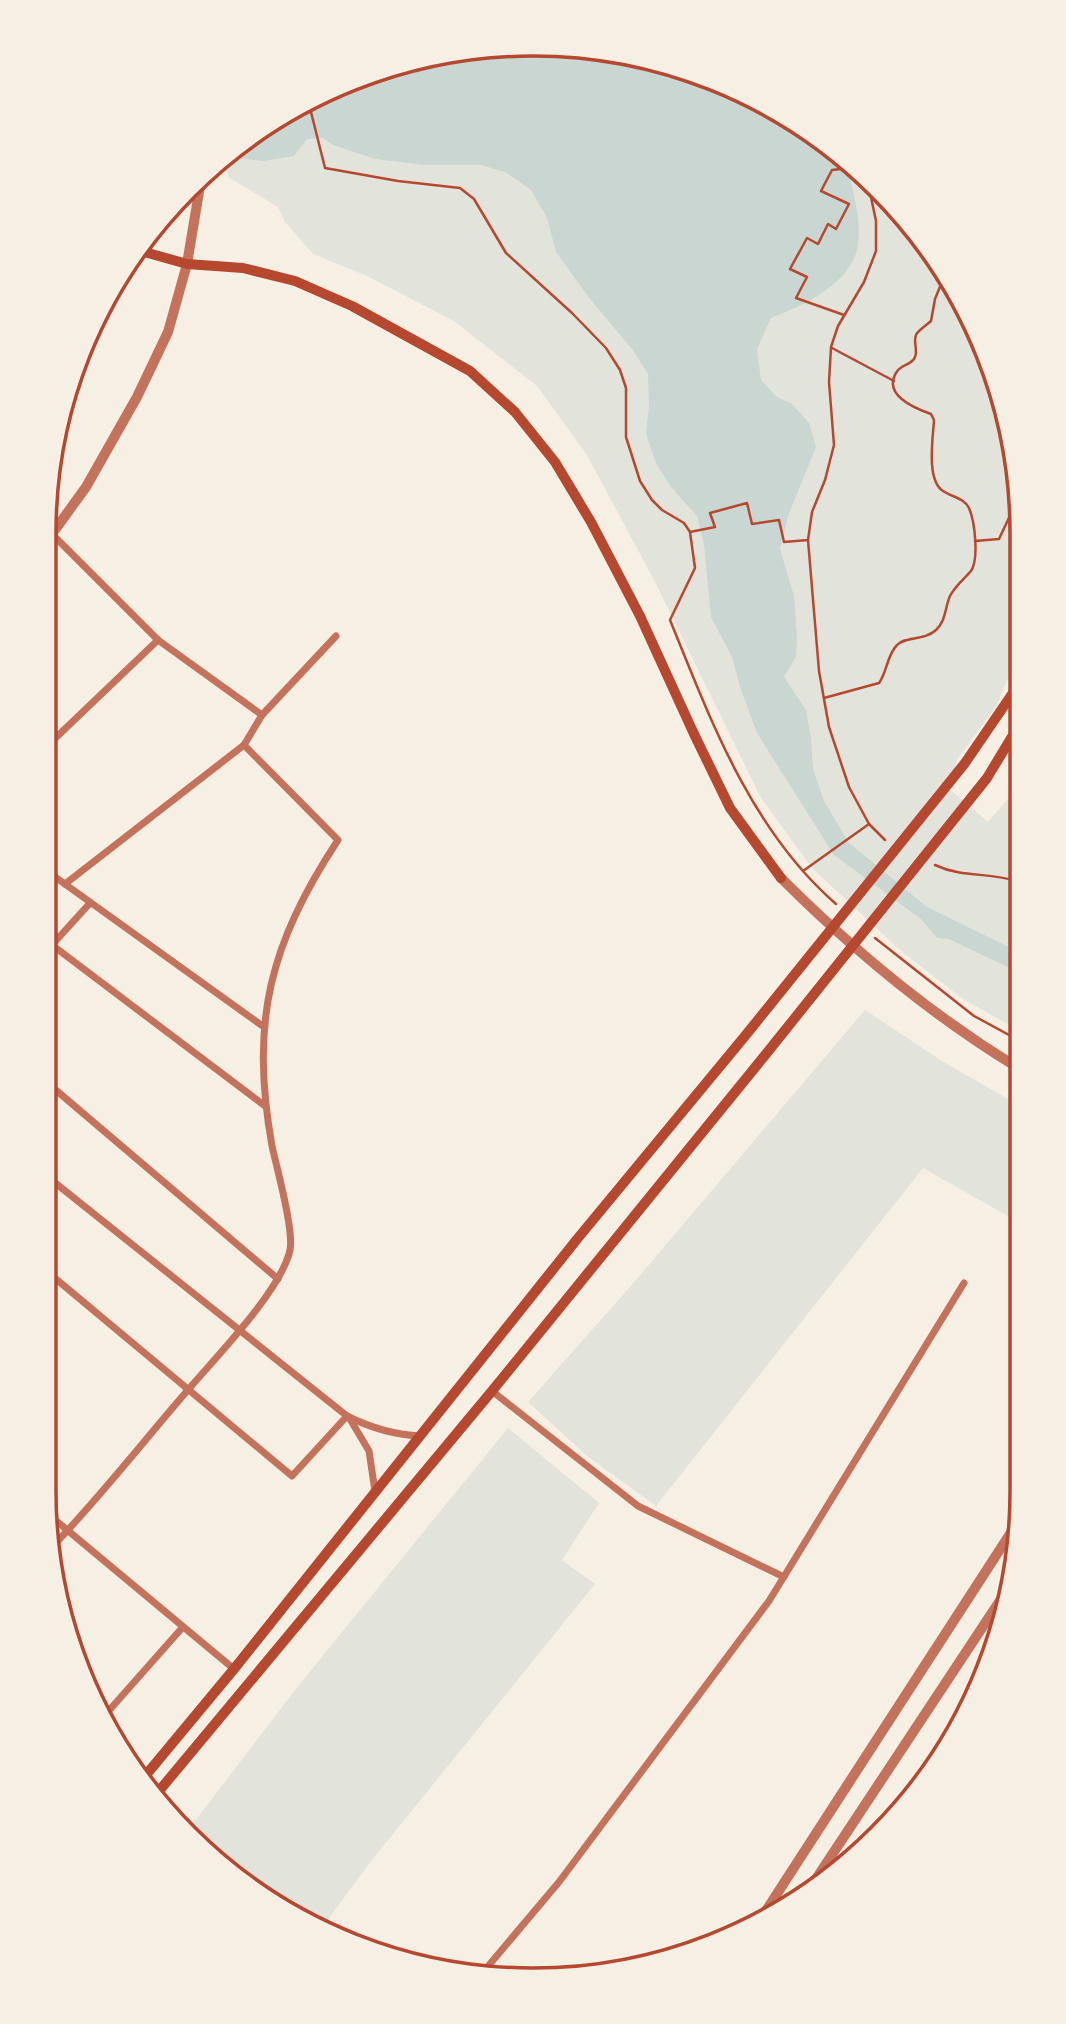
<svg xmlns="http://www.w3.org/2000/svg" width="1066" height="2024" font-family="'DejaVu Sans',sans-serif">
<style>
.green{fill:#e2e4dc}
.water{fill:#c9d6d2}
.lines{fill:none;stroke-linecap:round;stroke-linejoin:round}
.path{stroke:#b5482f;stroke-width:2.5}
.minor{stroke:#c5725c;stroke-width:7}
.tertiary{stroke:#c5725c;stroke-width:10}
.secondary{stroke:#b5482f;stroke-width:10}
.rim{fill:none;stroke:#b5482f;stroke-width:3.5}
</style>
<rect width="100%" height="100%" fill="#f6efe4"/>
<g class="green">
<polygon points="565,45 660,61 750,94 856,165 940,261 985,346 1018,469 1019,651 997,705 958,758 947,787 988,822 1019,786 1020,1031 963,999 901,951 812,868 761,798 655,582 587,455 537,386 454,321 367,276 313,254 285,222 278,207 228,177 228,153 289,109 376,70 470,48"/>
<polygon points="865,1010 942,1061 1020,1106 1020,1223 923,1168 656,1506 587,1456 528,1402 630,1287"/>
<polygon points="508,1428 599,1503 562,1560 595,1584 372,1860 323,1926 262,1898 188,1830 299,1685"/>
</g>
<path class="water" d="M 565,45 L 660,61 L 750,94 L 845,158 C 851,184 862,218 858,244 C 853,283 803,306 771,318 L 757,349 L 761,380 L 777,397 L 792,404 L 809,423 L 816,447 L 788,516 L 780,549 L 794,596 L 797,637 L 796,657 L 784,677 L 806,710 L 811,738 L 813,769 L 824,801 L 849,843 L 927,907 L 1019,952 L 1020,973 L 949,939 L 937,938 L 921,919 L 834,855 L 757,733 L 741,690 L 732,657 L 711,617 L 704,545 L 697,516 L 671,487 L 656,463 L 646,434 L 649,406 L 648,374 L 632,349 L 590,299 L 556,252 L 547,218 L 531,190 L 505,172 L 481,165 L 425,165 L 375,159 L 333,145 L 323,138 L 307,139 L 294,156 L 263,161 L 239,158 L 241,143 L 285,112 L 322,103 L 356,87 L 368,73 L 376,70 L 470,48 Z"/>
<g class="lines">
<g class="path">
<path d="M 308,100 L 325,168 L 398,181 L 460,188 L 474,199 L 506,253 L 572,313 L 606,348 L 620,370 L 626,388 L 626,437 L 640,481 L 652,500 L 662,510 L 684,523 L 690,532 L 695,568 L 670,620 C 711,721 751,830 836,904"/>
<polyline points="867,178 876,221 876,251 864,282 838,326 831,347 829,382 834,445 825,480 812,512 808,540 819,671 829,727 849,787 869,824 885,840"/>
<polyline points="844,315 796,298 807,277 790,269 807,238 818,244 828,224 836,229 849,204 821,191 832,170 858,167"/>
<polyline points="832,348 894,381"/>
<polyline points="690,532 715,527 710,513 747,503 752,524 779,520 784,542 808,540"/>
<polyline points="975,541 999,539 1015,505 1018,505"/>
<path d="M 824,698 L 879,683 C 887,672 887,655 897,645 C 905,636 924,641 936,630 C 946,621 945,607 950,596 C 955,586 964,579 971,571 C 979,559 975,522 969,508 C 964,498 952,497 943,491 C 926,480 933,438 934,420 L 931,414 C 914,408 880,394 898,370 C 903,364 912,365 915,357 C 918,350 913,342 916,335 C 918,330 927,325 931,321 L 935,299 L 946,272"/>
<path d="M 935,865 C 965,879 989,871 1019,882"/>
<polyline points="803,871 869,824"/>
<polyline points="875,938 974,1016 1020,1041"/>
</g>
<g class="minor">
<path d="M 52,534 L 158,640 L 262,715 L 244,745 L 338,840 C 269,945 250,1022 272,1146 C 277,1169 294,1230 290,1250 C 281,1292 210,1363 181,1398 C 139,1447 98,1499 53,1546"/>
<polyline points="262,715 336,636"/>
<polyline points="45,748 158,640"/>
<polyline points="44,869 264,1027"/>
<polyline points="65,884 244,745"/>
<polyline points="90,903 52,945 265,1106"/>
<polyline points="44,1080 278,1279"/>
<path d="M 44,1174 L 347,1416 C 371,1428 394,1435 421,1436"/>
<polyline points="44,1269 292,1476 347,1416"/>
<polyline points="492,1391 638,1506 784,1577"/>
<polyline points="350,1419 369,1451 375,1491"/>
<polyline points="48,1514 234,1669"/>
<polyline points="105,1715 182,1628"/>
<polyline points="484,1971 559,1882 769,1601 964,1283"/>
</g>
<g class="tertiary">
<polyline points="45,541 52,534 86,487 137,397 168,332 187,264 202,174"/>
<path d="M 781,878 C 854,951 931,1015 1020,1069"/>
<polyline points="812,1885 1011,1584"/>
<polyline points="758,1923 1021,1517"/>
</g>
<g class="secondary">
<polyline points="137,248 148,253 187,264 243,268 295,281 352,306 470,371 515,412 555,462 591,522 640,616 694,734 730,808 781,878"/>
<polyline points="141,1781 234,1669 578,1238 745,1036 965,763 1019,684"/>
<polyline points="154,1797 492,1391 766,1054 987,778 1019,725"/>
</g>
</g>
<path d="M0 0H1066V2024H0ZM533 56H533A477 477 0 0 1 1010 533V1491A477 477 0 0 1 533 1968H533A477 477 0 0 1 56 1491V533A477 477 0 0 1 533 56Z" fill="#f6efe4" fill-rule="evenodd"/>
<path class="rim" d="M533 56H533A477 477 0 0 1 1010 533V1491A477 477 0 0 1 533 1968H533A477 477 0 0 1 56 1491V533A477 477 0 0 1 533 56Z"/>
</svg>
